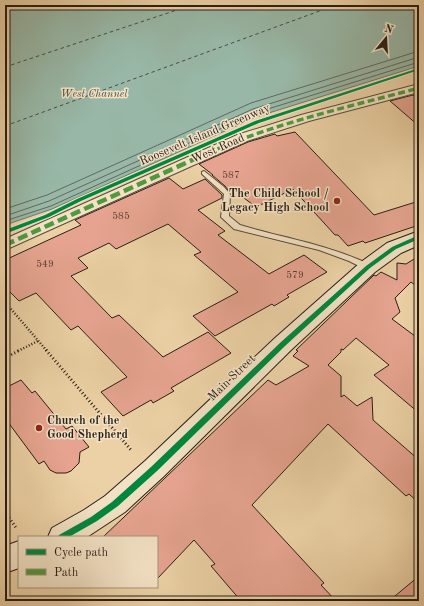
<svg xmlns="http://www.w3.org/2000/svg" width="424" height="606" font-family="'Old Standard TT',serif">
<style>
.water{fill:#98b7a6;stroke:#6c7a6d}
.lines{fill:none;stroke-linecap:round;stroke-linejoin:round}
.shore{stroke:#606a5e;stroke-width:1}
.ferry{stroke:#4a4c42;stroke-width:1;stroke-dasharray:3.5 3;stroke-linecap:butt}
.building{fill:#e6a490;stroke:#291e17}
.lane-casing{stroke:#5a4b3a;stroke-width:2}
.street-casing{stroke:#5a4b3a;stroke-width:2}
.secondary-casing{stroke:#291e17;stroke-width:2}
.path-far1{stroke:#291e17;stroke-width:2.5;stroke-dasharray:1 2;stroke-linecap:butt}
.path{stroke:#291e17;stroke-width:3;stroke-dasharray:1 2.5;stroke-linecap:butt}
.lane{fill:#f2e1c4;fill-rule:evenodd}
.street{fill:#f2e1c4;fill-rule:evenodd}
.secondary{fill:#f2e1c4;fill-rule:evenodd}
.quiet-far1{stroke:#4f9a3d;stroke-width:3.5;stroke-dasharray:7 3.5;stroke-linecap:butt}
.quiet{stroke:#4f9a3d;stroke-width:4.5;stroke-dasharray:10 4.5;stroke-linecap:butt}
.cycleway-casing{stroke:#f2e1c4;stroke-width:2}
.cycleway{fill:#00873e;fill-rule:evenodd}
.poi-dot{fill:#8f2418;stroke:#f2e1c4;stroke-width:1.5}
.labels{text-anchor:middle;dominant-baseline:central;stroke-width:3;stroke-linejoin:round;paint-order:stroke}
.number-label{font-size:10px;fill:#584035}
.far-water-label{font-size:11px;font-style:italic;fill:#4a4c42;stroke:#f2e1c4}
.street-label{font-size:12px;fill:#291e17;stroke:#f2e1c4}
.poi-label{font-size:12px;font-weight:bold;fill:#291e17;stroke:#f2e1c4;text-anchor:end}
</style>
<rect width="100%" height="100%" fill="#ebd1a5"/>
<filter id="stains"><feTurbulence type="fractalNoise" baseFrequency=".005" numOctaves="4"/><feColorMatrix values="0 0 0 0 .2 0 0 0 0 .09 0 0 0 0 .02 0 0 0 .5 -.17"/></filter>
<radialGradient id="worn" r=".72"><stop offset=".6" stop-color="#630" stop-opacity="0"/><stop offset="1" stop-color="#630" stop-opacity=".3"/></radialGradient>
<polygon class="water" points="5,5 419,5 419,66 256,117 52,209 5,225"/>
<g class="lines">
<g class="shore">
<polyline points="5,209 47,195 251,103 419,51"/>
<polyline points="5,216 49,201 253,109 419,57"/>
<polyline points="5,221 51,206 255,113 419,62"/>
</g>
<g class="ferry">
<polyline points="5,67 192,5"/>
<polyline points="5,126 336,5"/>
</g>
</g>
<g class="building">
<polygon points="413,95 419,101 419,126 390,101"/>
<polygon points="295,132 374,215 419,201 419,225 365,243 363,241 348,246 338,235 335,235 293,189 256,207 236,192 231,194 225,186 212,175 213,175 199,164 248,142 275,134 277,136"/>
<polygon points="169,178 183,189 205,179 222,195 222,198 198,210 225,231 218,235 269,274 304,255 327,272 287,295 289,297 274,306 272,304 215,336 193,316 238,292 194,255 201,252 168,224 116,249 109,243 78,258 88,268 71,276 112,318 119,315 163,357 208,332 231,353 171,388 174,391 153,403 151,400 123,416 101,392 127,377 78,326 71,330 36,293 19,301 5,287 5,260 81,225 75,220"/>
<polygon points="419,256 419,288 411,282 395,298 400,312 392,319 419,339 419,413 374,375 389,365 356,338 343,350 341,349 341,352 328,365 341,376 341,397 344,395 357,406 372,397 373,420 419,460 419,503 409,494 406,496 328,424 252,505 324,583 321,585 336,601 241,601 211,566 215,564 194,540 157,579 157,537 103,537 268,380 276,385 309,366 293,356 298,351 296,350 374,275 376,276 381,272 397,280 397,263 406,264"/>
<polygon points="21,380 32,393 35,391 66,429 72,426 89,447 80,452 79,463 71,471 66,473 56,473 50,470 44,461 39,464 5,418 5,388"/>
<polygon points="419,576 419,601 389,601"/>
</g>
<g class="lines">
<g class="lane-casing">
<path id="lane" d="M 204,171 L 224,187 L 230,194 L 229,216 L 240,225 C 284,238 329,245 371,265 L 372,267 L 371,269 L 365,269 L 349,261 L 319,250 L 234,229 L 221,217 L 224,194 L 202,174 L 202,172 Z"/>
</g>
<g class="street-casing">
<polygon id="street" points="419,84 419,92 309,121 247,141 5,250 5,239 237,135 301,115"/>
</g>
<g class="secondary-casing">
<g id="secondary">
<polygon points="419,231 419,245 401,253 375,272 291,350 163,477 125,512 87,537 48,537 52,528 84,510 105,496 145,461 275,338 361,262 387,243"/>
<polygon points="19,541 19,568 5,573 5,546"/>
</g>
</g>
<g class="path-far1">
<polyline points="5,302 47,351"/>
<polyline points="18,351 38,341"/>
</g>
<g class="path">
<polyline points="46,350 131,450"/>
<polyline points="5,358 20,350"/>
<polyline points="5,512 17,529"/>
</g>
<use href="#lane" class="lane"/>
<use href="#street" class="street"/>
<use href="#secondary" class="secondary"/>
<path class="quiet-far1" d="M 208,153 C 275,123 348,107 419,88"/>
<polyline class="quiet" points="5,245 210,152"/>
<g class="cycleway-casing">
<g id="cycleway">
<polygon points="419,68 419,70 259,123 81,201 49,217 5,234 5,230 45,215 77,199 255,121"/>
<polygon points="419,235 419,239 396,249 370,268 285,346 157,471 118,506 97,521 69,537 58,537 59,535 91,517 112,502 151,467 281,342 366,266 392,247"/>
</g>
</g>
<use href="#cycleway" class="cycleway"/>
</g>
<g class="poi-dot">
<circle cx="337" cy="201" r="4"/>
<circle cx="39" cy="428" r="4"/>
</g>
<g class="labels">
<g class="number-label">
<text x="231" y="175">587</text>
<text x="121" y="216">585</text>
<text x="45" y="264">549</text>
<text x="295" y="275">579</text>
</g>
<g class="far-water-label">
<text x="94" y="94">West Channel</text>
</g>
<g class="street-label">
<text transform="translate(205 135) rotate(-23)">Roosevelt Island Greenway</text>
<text transform="translate(218 149) rotate(-24)">West Road</text>
<text transform="translate(232 378) rotate(-44)">Main Street</text>
</g>
<g class="poi-label">
<text x="329" y="194">The Child School /<tspan x="329" dy="14">Legacy High School</tspan></text>
<text x="47" y="421" text-anchor="start">Church of the<tspan x="47" dy="14">Good Shepherd</tspan></text>
</g>
</g>
<rect width="424" height="606" fill="none" stroke="#ebd1a5" stroke-width="20"/>
<rect x="6" y="6" width="412" height="594" fill="none" stroke="#291e17" stroke-width="2"/>
<rect x="10" y="10" width="404" height="586" fill="none" stroke="#291e17"/>
<rect x="18" y="536" width="140" height="52" fill="#f2e1c4" stroke="#a2937f"/>
<rect x="26" y="549" width="20" height="6" fill="#00873e" stroke="#a2937f"/>
<text x="54" y="556" font-size="12" fill="#291e17">Cycle path</text>
<rect x="26" y="569" width="20" height="6" fill="#4f9a3d" stroke="#a2937f"/>
<text x="54" y="576" font-size="12" fill="#291e17">Path</text>
<g transform="translate(386 38) rotate(18)" stroke="#f2e1c4" stroke-width="3" paint-order="stroke">
<path d="M0-3L7 15L0 10L-7 15Z" fill="#291e17"/>
<text y="-6" font-size="11" font-weight="bold" text-anchor="middle" fill="#291e17">N</text>
</g>
<rect width="100%" height="100%" filter="url(#stains)"/>
<rect width="100%" height="100%" fill="url(#worn)"/>
</svg>
